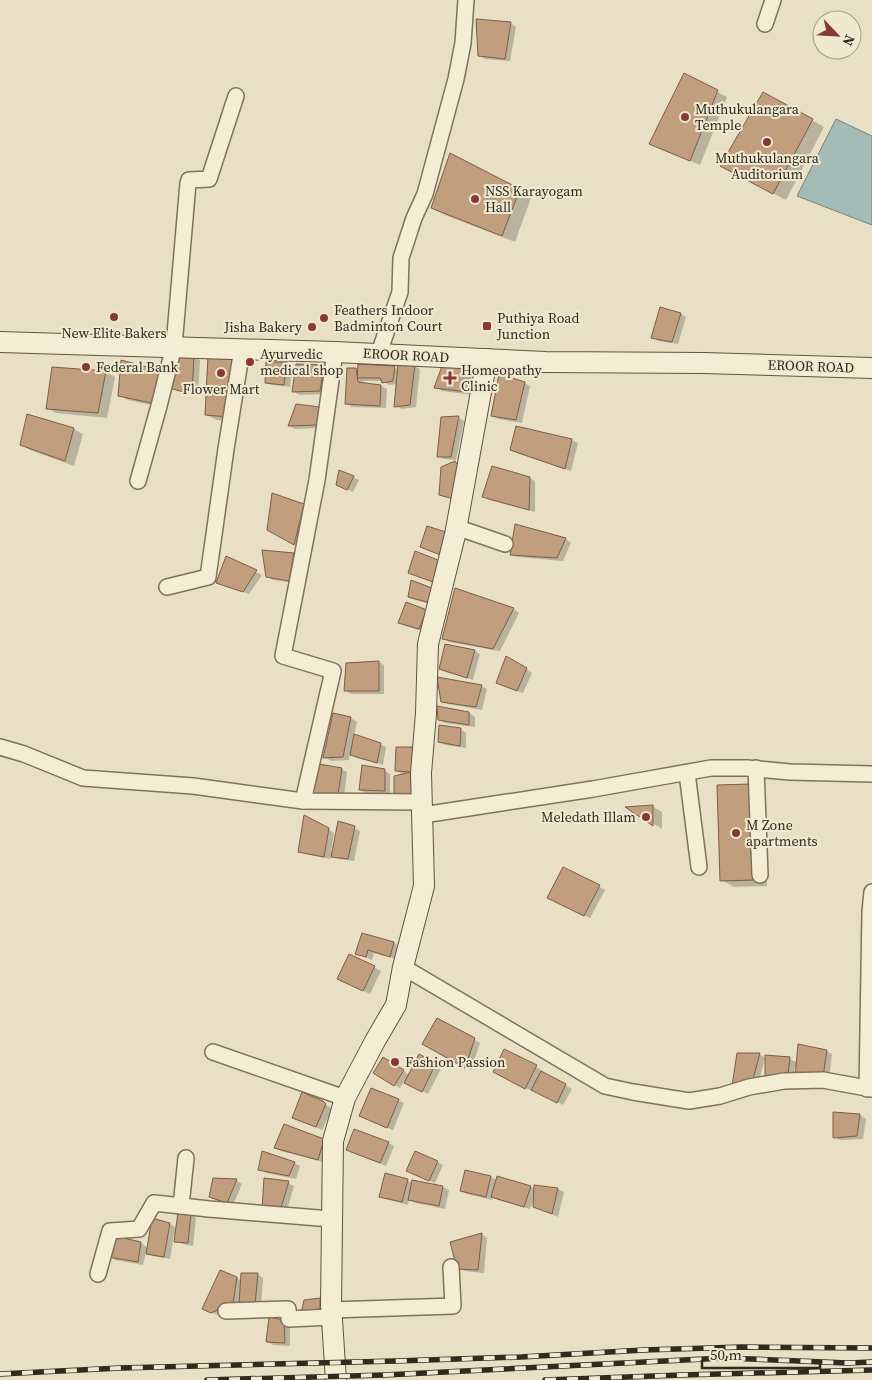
<svg xmlns="http://www.w3.org/2000/svg" width="872" height="1380" font-family="'Source Serif 4',serif">
<style>
.water{fill:#a5bbb6;stroke:#6d8883}
.shadow{fill:#0003}
.building{fill:#c19e7e;stroke:#7c5e45}
.lines{fill:none;stroke-linecap:round;stroke-linejoin:round}
.street-casing{stroke:#80715c;stroke-width:18}
.secondary-casing{stroke:#625340;stroke-width:22}
.street{stroke:#f4edd5;stroke-width:15}
.secondary{stroke:#f4edd5;stroke-width:20}
.rail-casing{stroke:#32291f;stroke-width:5.5}
.rail{stroke:#f0e9d2;stroke-width:4;stroke-dasharray:11;stroke-linecap:butt}
.poi-dot{fill:#873934;stroke:#f0e9d2;stroke-width:2}
.labels{text-anchor:middle;dominant-baseline:central;stroke-width:4;stroke-linejoin:round;paint-order:stroke}
.poi-label{font-size:14px;fill:#32291f;stroke:#f0e9d2;text-anchor:start}
.street-label{font-size:14px;fill:#32291f;stroke:#f0e9d2}
</style>
<rect width="100%" height="100%" fill="#e8dfc4"/>
<polygon class="water" points="836,119 872,136 872,225 797,196"/>
<g class="shadow">
<polygon points="510,23 516,27 510,61 485,59 479,55"/>
<polygon points="685,75 727,97 700,165 660,149 651,144"/>
<polygon points="812,120 824,127 786,200 734,172"/>
<polygon points="519,190 531,198 515,242 445,215 433,208"/>
<polygon points="681,314 686,317 678,344 658,341 653,338"/>
<polygon points="194,357 200,360 198,396 177,391 169,387 165,408 128,400 119,395"/>
<polygon points="287,363 293,366 290,387 272,385 266,382"/>
<polygon points="244,365 238,422 216,420 207,415"/>
<polygon points="297,365 324,366 330,370 326,394 299,395 293,391"/>
<polygon points="414,366 420,369 416,407 402,409 396,406 397,384 389,385 383,381 363,381 363,384 381,386 387,389 386,408 352,407 346,403 355,369 358,371 395,368 399,370"/>
<polygon points="443,367 481,396 442,391 436,387"/>
<polygon points="53,368 106,372 115,377 107,418 56,413 47,408"/>
<polygon points="524,383 530,386 522,423 498,419 492,415"/>
<polygon points="319,408 323,428 295,429 289,426"/>
<polygon points="459,418 464,421 456,460 444,459 439,456"/>
<polygon points="74,429 83,434 74,466 30,450 21,444"/>
<polygon points="572,440 578,443 571,471 517,453 511,449"/>
<polygon points="353,477 359,480 353,492 343,488"/>
<polygon points="529,478 535,481 535,512 489,500 484,497"/>
<polygon points="273,495 304,506 310,509 300,547 268,529"/>
<polygon points="516,525 566,539 571,543 563,561 517,557 511,554"/>
<polygon points="264,551 294,554 300,558 295,583 273,580 267,576"/>
<polygon points="227,557 262,575 249,594 223,585 217,582"/>
<polygon points="412,581 437,606 415,600 409,597"/>
<polygon points="513,609 519,613 500,651 449,642 443,638"/>
<polygon points="427,611 425,632 406,626 400,623"/>
<polygon points="474,651 480,654 473,680 446,672 440,669"/>
<polygon points="507,658 532,673 523,693 504,686"/>
<polygon points="378,662 384,665 384,694 351,694 345,690"/>
<polygon points="481,686 487,689 482,710 448,704 442,701"/>
<polygon points="469,713 475,717 475,727 445,723 439,720"/>
<polygon points="351,718 357,722 354,735 380,744 386,747 383,765 357,758 350,754 349,760 331,761 325,757"/>
<polygon points="460,729 466,733 466,748 445,745 439,742"/>
<polygon points="419,752 418,775 404,775 396,771"/>
<polygon points="341,769 347,772 344,798 317,798"/>
<polygon points="384,770 390,774 390,794 366,793 360,790"/>
<polygon points="764,792 767,886 734,887 722,880"/>
<polygon points="652,806 662,812 662,829 629,808"/>
<polygon points="305,816 334,833 331,851 334,852 354,828 360,831 354,861 339,859 331,855 330,859 305,854 299,851"/>
<polygon points="599,887 605,890 590,918 555,901"/>
<polygon points="363,934 394,943 399,946 396,959 374,953 372,960 357,954"/>
<polygon points="350,955 381,971 370,994 345,982"/>
<polygon points="438,1019 480,1043 471,1070 423,1044"/>
<polygon points="826,1051 832,1054 829,1080 795,1067 793,1078 772,1081 790,1059 798,1063"/>
<polygon points="759,1054 765,1058 758,1085 739,1088"/>
<polygon points="420,1056 442,1067 428,1094 404,1081 400,1088 374,1072 383,1059 410,1075"/>
<polygon points="536,1067 542,1070 541,1072 572,1089 563,1105 533,1089 532,1091 500,1075"/>
<polygon points="398,1100 404,1103 393,1130 367,1119"/>
<polygon points="322,1102 332,1109 322,1130 294,1118"/>
<polygon points="834,1114 860,1115 866,1119 863,1139 840,1140 834,1137"/>
<polygon points="323,1140 324,1162 281,1151 275,1148"/>
<polygon points="388,1143 394,1146 386,1166 348,1150"/>
<polygon points="437,1162 443,1165 435,1183 414,1174"/>
<polygon points="294,1163 300,1166 296,1179 266,1173 260,1169"/>
<polygon points="466,1171 491,1177 497,1180 530,1187 535,1189 535,1186 558,1189 564,1192 558,1217 534,1206 534,1200 533,1200 530,1209 498,1200 493,1197 492,1200 467,1194 461,1191"/>
<polygon points="236,1180 242,1184 233,1205 216,1200 210,1196"/>
<polygon points="407,1180 412,1183 413,1181 443,1187 449,1190 445,1209 415,1203 409,1200 408,1205 386,1199 380,1196"/>
<polygon points="288,1183 294,1186 286,1214 263,1209"/>
<polygon points="190,1214 196,1218 193,1246 182,1244 176,1241 176,1234 174,1234 170,1259 153,1256 146,1252 143,1265 115,1260 110,1256 141,1243 148,1248 170,1224 177,1228"/>
<polygon points="481,1234 487,1238 484,1273 464,1271 458,1268"/>
<polygon points="257,1274 263,1278 261,1307 239,1306 218,1315 210,1312 237,1278 242,1281"/>
<polygon points="270,1319 290,1324 290,1346 273,1345 267,1341"/>
</g>
<g class="building">
<polygon points="476,19 511,22 505,59 478,56"/>
<polygon points="684,73 718,90 690,161 649,144"/>
<polygon points="763,92 813,119 773,194 720,166"/>
<polygon points="450,153 520,189 502,236 431,208"/>
<polygon points="660,307 681,313 672,342 651,338"/>
<polygon points="175,355 194,356 192,394 169,388"/>
<polygon points="208,356 235,359 229,417 205,415"/>
<polygon points="121,360 162,371 156,404 118,396"/>
<polygon points="266,362 287,362 284,385 265,383"/>
<polygon points="398,363 415,365 410,405 394,407"/>
<polygon points="296,364 324,365 320,391 292,392"/>
<polygon points="358,364 395,366 393,381 382,383 380,378 357,378"/>
<polygon points="442,366 478,370 475,393 434,388"/>
<polygon points="52,367 106,371 98,413 46,409"/>
<polygon points="347,368 356,368 358,382 381,385 380,406 345,404"/>
<polygon points="499,374 525,382 516,420 491,416"/>
<polygon points="296,404 320,407 317,425 288,426"/>
<polygon points="27,414 74,428 65,461 20,445"/>
<polygon points="459,416 451,457 437,457 441,417"/>
<polygon points="516,426 572,439 565,469 510,450"/>
<polygon points="455,461 461,470 454,499 439,495 441,467"/>
<polygon points="492,466 530,477 529,510 482,497"/>
<polygon points="339,470 354,476 347,490 336,485"/>
<polygon points="272,493 304,504 294,545 267,530"/>
<polygon points="515,524 566,538 557,558 510,555"/>
<polygon points="427,526 449,533 443,556 420,547"/>
<polygon points="262,550 294,553 289,581 266,577"/>
<polygon points="415,551 438,560 433,582 408,573"/>
<polygon points="226,556 257,570 243,592 216,583"/>
<polygon points="411,580 432,588 431,603 408,597"/>
<polygon points="455,588 514,608 493,649 442,639"/>
<polygon points="406,602 427,610 419,629 398,623"/>
<polygon points="445,644 475,650 467,678 439,669"/>
<polygon points="506,656 527,668 517,691 496,683"/>
<polygon points="379,661 379,691 344,691 346,663"/>
<polygon points="437,677 482,685 476,707 441,702"/>
<polygon points="437,706 469,712 469,725 438,720"/>
<polygon points="333,713 351,717 343,757 323,758"/>
<polygon points="439,725 461,728 460,746 438,742"/>
<polygon points="354,734 381,743 377,763 350,755"/>
<polygon points="396,747 414,747 412,772 395,771"/>
<polygon points="319,764 342,768 338,795 310,796"/>
<polygon points="362,765 385,769 385,791 359,790"/>
<polygon points="412,772 412,796 394,797 394,776"/>
<polygon points="752,784 755,880 720,881 717,785"/>
<polygon points="653,805 653,826 625,807"/>
<polygon points="304,815 329,828 324,857 298,852"/>
<polygon points="338,821 355,826 348,859 331,857"/>
<polygon points="563,867 600,885 584,916 547,898"/>
<polygon points="362,933 394,942 390,957 368,950 366,957 355,954"/>
<polygon points="349,954 375,966 363,991 337,979"/>
<polygon points="437,1018 475,1038 465,1068 422,1044"/>
<polygon points="798,1044 827,1050 823,1077 795,1077"/>
<polygon points="504,1049 537,1065 525,1089 493,1072"/>
<polygon points="737,1053 760,1053 752,1083 732,1086"/>
<polygon points="419,1054 436,1063 422,1092 404,1083"/>
<polygon points="765,1055 790,1057 788,1075 765,1078"/>
<polygon points="383,1057 404,1070 394,1086 373,1073"/>
<polygon points="541,1071 566,1084 557,1103 531,1090"/>
<polygon points="371,1088 399,1099 387,1128 359,1116"/>
<polygon points="302,1092 323,1101 326,1104 316,1127 292,1118"/>
<polygon points="833,1112 860,1114 857,1136 833,1138"/>
<polygon points="284,1124 324,1139 318,1160 274,1148"/>
<polygon points="354,1129 389,1142 380,1163 346,1150"/>
<polygon points="262,1151 295,1162 289,1176 258,1170"/>
<polygon points="415,1151 438,1161 429,1181 406,1171"/>
<polygon points="465,1170 491,1176 486,1197 460,1191"/>
<polygon points="385,1173 408,1179 402,1202 379,1197"/>
<polygon points="497,1176 531,1186 524,1207 491,1197"/>
<polygon points="213,1178 237,1179 227,1203 209,1197"/>
<polygon points="264,1178 289,1181 280,1211 262,1209"/>
<polygon points="412,1180 443,1186 439,1206 408,1200"/>
<polygon points="534,1185 558,1188 552,1214 533,1207"/>
<polygon points="178,1212 191,1213 188,1243 174,1242"/>
<polygon points="152,1218 170,1223 164,1257 146,1254"/>
<polygon points="482,1233 478,1270 457,1269 450,1242"/>
<polygon points="114,1236 141,1242 138,1262 108,1257"/>
<polygon points="220,1270 237,1277 233,1303 211,1313 202,1309"/>
<polygon points="241,1273 258,1273 255,1305 239,1305"/>
<polygon points="320,1298 320,1317 300,1318 304,1300"/>
<polygon points="269,1317 284,1320 285,1343 266,1342"/>
</g>
<g class="lines">
<g class="street-casing">
<g id="street">
<polyline points="765,24 773,0"/>
<polyline points="335,352 317,480 283,656 333,671 303,801 422,802"/>
<polyline points="379,353 400,292 401,258 414,218 425,194 456,79 463,43 466,0"/>
<polyline points="138,481 159,406 174,346 188,183 189,180 209,179 236,96"/>
<polyline points="456,527 505,544"/>
<polyline points="167,587 208,577 226,449 242,349"/>
<polyline points="0,747 24,754 83,778 193,786 303,801"/>
<polyline points="756,768 760,875"/>
<polyline points="687,773 699,867"/>
<polyline points="423,815 593,789 711,768 747,768 790,772 872,774"/>
<polyline points="403,967 605,1086 633,1092 689,1101 720,1096 749,1087 784,1081 823,1080 872,1089"/>
<polyline points="213,1052 345,1098"/>
<polyline points="867,1089 870,912 872,892"/>
<polyline points="181,1206 186,1158"/>
<polyline points="98,1274 110,1231 139,1229 154,1203 209,1209 331,1219"/>
<polyline points="331,1310 453,1306 451,1267"/>
<polyline points="226,1311 288,1309 289,1319 331,1317"/>
</g>
</g>
<g class="secondary-casing">
<g id="secondary">
<polyline points="0,342 335,352 545,362 704,363 872,368"/>
<polyline points="336,1380 331,1305 333,1141 345,1098 375,1041 396,1005 403,967 424,886 421,773 426,713 428,644 455,535 487,359"/>
</g>
</g>
<use href="#street" class="street"/>
<use href="#secondary" class="secondary"/>
<g class="rail-casing">
<g id="rail">
<polyline points="0,1374 120,1368 396,1361 521,1357 644,1350 742,1347 872,1348"/>
<polyline points="207,1380 385,1375 725,1358 848,1363 872,1362"/>
<polyline points="545,1380 682,1375 872,1370"/>
</g>
</g>
<use href="#rail" class="rail"/>
</g>
<g class="poi-dot">
<circle cx="685" cy="117" r="5"/>
<circle cx="767" cy="142" r="5"/>
<circle cx="475" cy="199" r="5"/>
<circle cx="114" cy="317" r="5"/>
<circle cx="324" cy="318" r="5"/>
<rect x="482" y="321" width="10" height="10" rx="2.5"/>
<circle cx="312" cy="327" r="5"/>
<circle cx="250" cy="362" r="5"/>
<circle cx="86" cy="367" r="5"/>
<circle cx="221" cy="373" r="5"/>
<path d="M447.5 370.5h5v5h5v5h-5v5h-5v-5h-5v-5h5z"/>
<circle cx="646" cy="817" r="5"/>
<circle cx="736" cy="833" r="5"/>
<circle cx="395" cy="1062" r="5"/>
</g>
<g class="labels">
<g class="poi-label">
<text x="695" y="109">Muthukulangara<tspan x="695" dy="16">Temple</tspan></text>
<text x="767" y="158" text-anchor="middle">Muthukulangara<tspan x="767" dy="16">Auditorium</tspan></text>
<text x="485" y="191">NSS Karayogam<tspan x="485" dy="16">Hall</tspan></text>
<text x="334" y="310">Feathers Indoor<tspan x="334" dy="16">Badminton Court</tspan></text>
<text x="497" y="318">Puthiya Road<tspan x="497" dy="16">Junction</tspan></text>
<text x="302" y="327" text-anchor="end">Jisha Bakery</text>
<text x="114" y="333" text-anchor="middle">New Elite Bakers</text>
<text x="260" y="354">Ayurvedic<tspan x="260" dy="16">medical shop</tspan></text>
<text x="96" y="367">Federal Bank</text>
<text x="461" y="370">Homeopathy<tspan x="461" dy="16">Clinic</tspan></text>
<text x="221" y="389" text-anchor="middle">Flower Mart</text>
<text x="636" y="817" text-anchor="end">Meledath Illam</text>
<text x="746" y="825">M Zone<tspan x="746" dy="16">apartments</tspan></text>
<text x="405" y="1062">Fashion Passion</text>
</g>
<g class="street-label">
<text transform="translate(406 355) rotate(3)">EROOR ROAD</text>
<text transform="translate(811 366) rotate(2)">EROOR ROAD</text>
</g>
</g>
<g transform="translate(837 35) rotate(115)"><circle r="24" fill="#f0e9d2" stroke="#a49c8a"/>
<path d="M0-4L9 19L0 12L-9 19Z" fill="#873934"/>
<text y="-8" font-size="14" font-weight="bold" text-anchor="middle" fill="#32291f">N</text>
</g>
<path d="M702 1360v8h118v-8" fill="none" stroke="#32291f" stroke-width="2.5"/>
<text x="710" y="1360" font-size="15" fill="#32291f" stroke="#f0e9d2" stroke-width="4" paint-order="stroke">50 m</text>
</svg>
